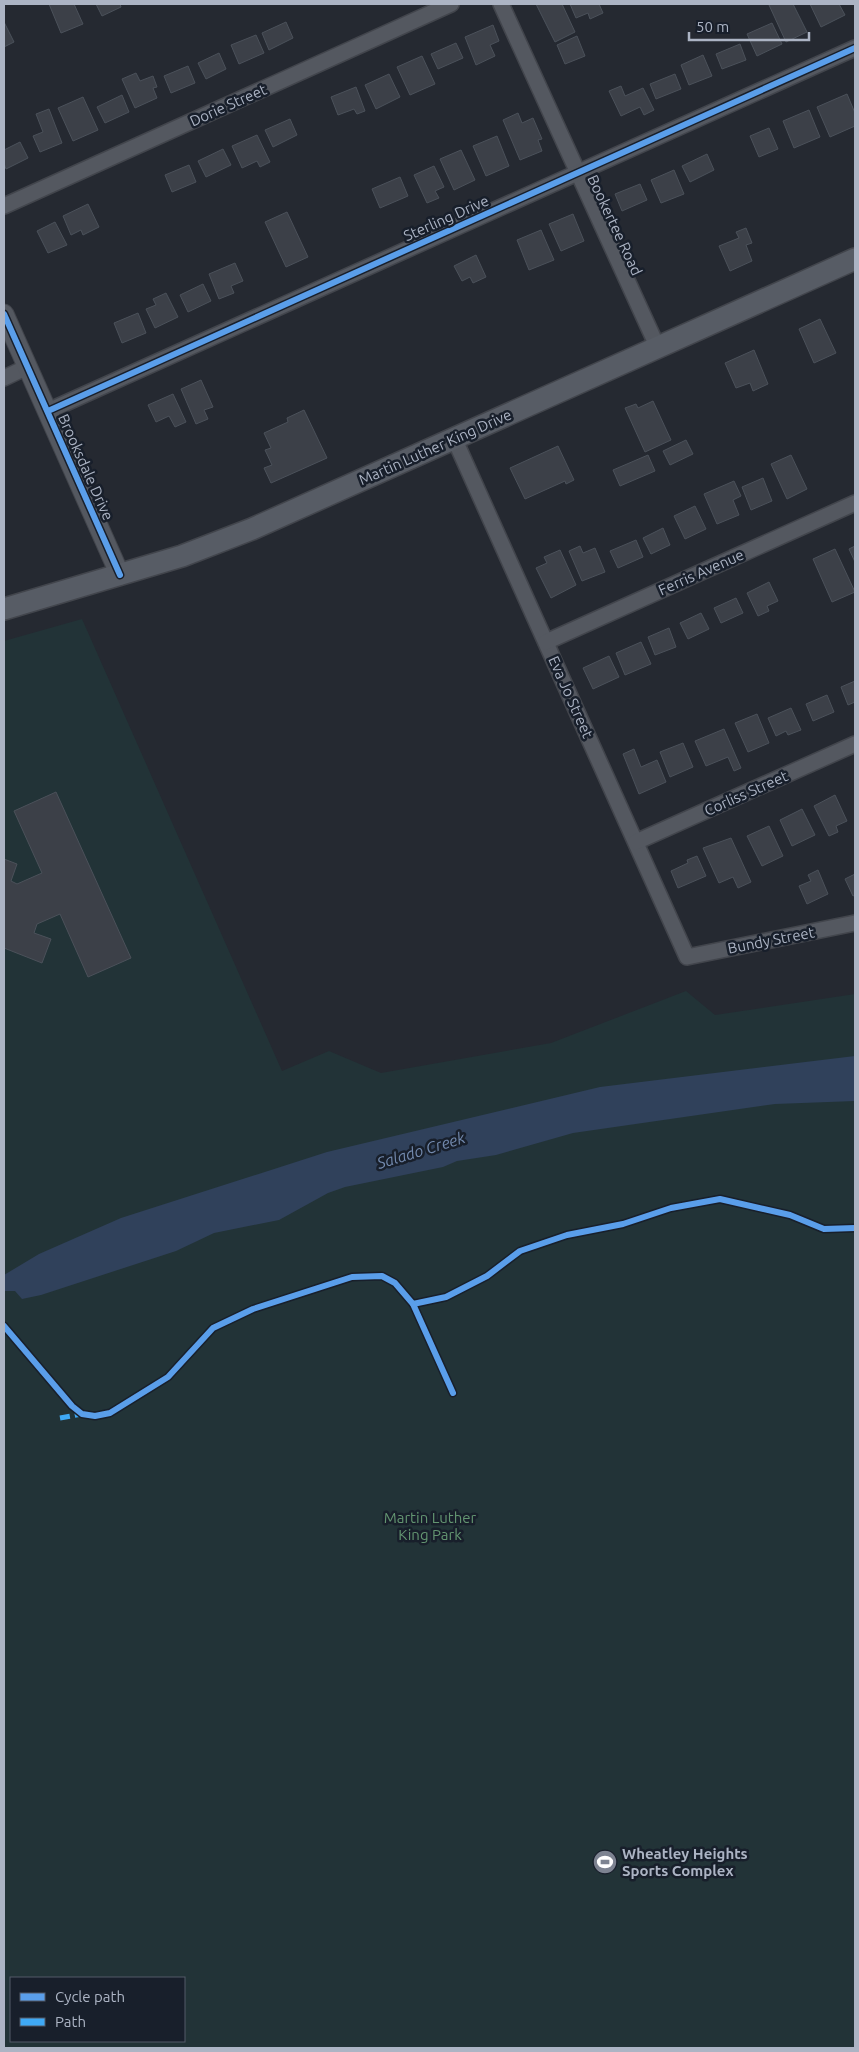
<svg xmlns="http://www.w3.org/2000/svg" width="859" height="2052" font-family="Ubuntu,sans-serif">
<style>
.green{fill:#223337;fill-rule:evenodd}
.water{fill:#30415b}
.building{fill:#3c4048;stroke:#4b515a}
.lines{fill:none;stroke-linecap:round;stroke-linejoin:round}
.minor-casing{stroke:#42454c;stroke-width:18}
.tertiary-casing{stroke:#42454c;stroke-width:21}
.secondary-casing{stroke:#42454c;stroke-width:24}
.minor{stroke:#545860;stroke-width:15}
.tertiary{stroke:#545860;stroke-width:19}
.secondary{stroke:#575c65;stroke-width:21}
.quiet{stroke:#3fa9f5;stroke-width:5;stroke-dasharray:10 5;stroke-linecap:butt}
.cycleway-casing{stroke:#181f2b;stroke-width:9}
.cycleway{stroke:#5a9eea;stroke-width:6}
.labels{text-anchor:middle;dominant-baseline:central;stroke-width:5;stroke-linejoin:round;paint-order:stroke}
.street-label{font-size:15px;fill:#acb4c4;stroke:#181f2b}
.park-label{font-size:15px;fill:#639571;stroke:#181f2b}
.poi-label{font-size:15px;font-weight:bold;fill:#acb4c4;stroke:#181f2b;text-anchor:start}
.water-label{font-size:16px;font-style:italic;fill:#738aae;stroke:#181f2b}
</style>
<rect width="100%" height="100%" fill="#252931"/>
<path class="green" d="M 82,619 L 282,1071 L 329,1051 L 381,1073 L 551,1043 L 686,991 L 715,1015 L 855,994 L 855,2048 L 4,2048 L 4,641 ZM 11,1978 L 184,1978 L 184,2041 L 11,2041 Z"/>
<polygon class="water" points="855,1056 855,1101 775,1104 573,1133 496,1155 457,1161 443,1167 345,1187 328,1193 279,1220 214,1233 176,1251 41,1295 22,1299 15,1291 4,1291 4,1275 39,1254 121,1218 327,1152 600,1087"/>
<g class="building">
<polygon points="49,4 74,4 83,24 61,33"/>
<polygon points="96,4 120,4 121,7 102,16"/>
<polygon points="536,4 562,4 575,32 555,42"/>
<polygon points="570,4 599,4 603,13 590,19 588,13 576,18"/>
<polygon points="772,4 793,4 807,32 786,42 769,5"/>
<polygon points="810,4 839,4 845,15 821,27"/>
<polygon points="4,22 14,42 4,47"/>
<polygon points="286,22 293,38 269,50 262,33"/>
<polygon points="772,23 782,44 757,56 747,34"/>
<polygon points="493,25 499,41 490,45 495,56 476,65 465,37"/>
<polygon points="256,35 264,53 239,64 231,45"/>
<polygon points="577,36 585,56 565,64 557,45"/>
<polygon points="456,43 463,58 438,69 431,54"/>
<polygon points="740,44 746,60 722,69 716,54"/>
<polygon points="219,53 226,69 206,79 198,63"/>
<polygon points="703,55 712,76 689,85 681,65"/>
<polygon points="422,56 435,84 410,95 397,67"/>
<polygon points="188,66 195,83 171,93 164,76"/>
<polygon points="136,73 140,81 153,76 157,87 153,88 157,98 135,108 122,79"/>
<polygon points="389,74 400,97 376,109 365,85"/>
<polygon points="675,74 681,89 656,99 650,84"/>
<polygon points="621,86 625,96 643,88 654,110 644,115 640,107 621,116 609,91"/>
<polygon points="356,87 365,111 357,114 354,109 338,115 331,97"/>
<polygon points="847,94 855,113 855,126 830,137 817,107"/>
<polygon points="122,95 129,112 105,123 97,107"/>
<polygon points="83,97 98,130 73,141 58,108"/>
<polygon points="49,109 62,143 40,152 33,136 43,132 36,114"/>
<polygon points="809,110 820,137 794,148 783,121"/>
<polygon points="518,113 522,123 533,118 542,139 538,140 542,151 520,160 503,120"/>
<polygon points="290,119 297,135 273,147 265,130"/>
<polygon points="769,128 778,149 759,157 750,136"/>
<polygon points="257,135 270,162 260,167 257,161 242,168 232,146"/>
<polygon points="497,136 509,166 486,176 473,146"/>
<polygon points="20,142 28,158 6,169 4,163 4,150"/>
<polygon points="223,149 231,165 206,177 198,161"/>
<polygon points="461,150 475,180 454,190 440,159"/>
<polygon points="707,154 714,170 690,182 682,166"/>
<polygon points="189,165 196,182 172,192 165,175"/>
<polygon points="434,166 444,187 435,191 439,198 427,203 414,175"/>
<polygon points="674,170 684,194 661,203 651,180"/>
<polygon points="400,177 408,196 380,208 372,189"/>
<polygon points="640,184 647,200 622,211 615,194"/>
<polygon points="88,204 99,227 83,235 81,230 71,235 63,216"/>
<polygon points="287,212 308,257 286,267 265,222"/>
<polygon points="573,214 584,241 561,251 549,224"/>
<polygon points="55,222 67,245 48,253 37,231"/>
<polygon points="746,228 752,243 746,245 752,261 730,271 719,246 739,238 736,232"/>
<polygon points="541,230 554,260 529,270 517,240"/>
<polygon points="476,255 486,277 473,283 470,277 462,281 454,266"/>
<polygon points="235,263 243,281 231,286 234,293 219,299 209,274"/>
<polygon points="203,284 211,301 188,312 180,295"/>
<polygon points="166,293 178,317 155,328 146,309 156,305 153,299"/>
<polygon points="138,313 146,333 122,343 114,323"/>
<polygon points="820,319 836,353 814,363 799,329"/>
<polygon points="754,350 768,384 753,391 750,383 736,388 725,363"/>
<polygon points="201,380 213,407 204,410 208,419 196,424 181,389"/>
<polygon points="173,394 186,422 175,427 169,416 156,422 148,405"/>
<polygon points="653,401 671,440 645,452 625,408 636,404 638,408"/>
<polygon points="304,410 327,458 271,483 264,468 272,465 265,450 271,448 264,433 288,422 287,418"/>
<polygon points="686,440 693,454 670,465 663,451"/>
<polygon points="558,446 574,480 566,484 565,481 525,499 510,468"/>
<polygon points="648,455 655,471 620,486 613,470"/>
<polygon points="791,455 807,489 787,499 771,464"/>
<polygon points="763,478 772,501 751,510 742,487"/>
<polygon points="734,481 741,496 733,500 739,515 717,524 704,494"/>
<polygon points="695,506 706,529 685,539 674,516"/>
<polygon points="663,528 670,545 651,554 643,538"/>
<polygon points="636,540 643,557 618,568 610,551"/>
<polygon points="580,546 583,553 595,548 605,572 582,581 569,551"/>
<polygon points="855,546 855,562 849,549"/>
<polygon points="835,549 855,592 832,602 813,559"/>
<polygon points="560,550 576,585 551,598 536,568 547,563 544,557"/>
<polygon points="769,582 778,601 767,606 769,611 758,616 747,593"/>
<polygon points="736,598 743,613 721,623 714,608"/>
<polygon points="701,613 709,629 688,639 680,623"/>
<polygon points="669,628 676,647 655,655 648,637"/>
<polygon points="641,642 651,664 625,675 616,653"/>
<polygon points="609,656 619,677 593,689 583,668"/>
<polygon points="855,681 855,702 848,705 841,687"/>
<polygon points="827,695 834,712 813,721 806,704"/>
<polygon points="791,708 801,730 788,735 786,731 776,736 768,718"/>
<polygon points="757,714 769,743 748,752 735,723"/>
<polygon points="724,729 741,768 734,771 728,757 706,766 695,741"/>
<polygon points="683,743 693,767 670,777 660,752"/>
<polygon points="634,749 641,767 657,760 666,782 639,794 623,754"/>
<polygon points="56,792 131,958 88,977 60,914 37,924 34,933 51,939 42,963 4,948 4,859 17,864 11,881 17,884 42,873 14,811"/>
<polygon points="835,795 847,821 836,826 838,832 829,836 814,806"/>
<polygon points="802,809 815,835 792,846 780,820"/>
<polygon points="769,826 783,856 762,866 747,836"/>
<polygon points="731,838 751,882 738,888 733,877 719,883 703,848"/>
<polygon points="697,856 706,876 678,888 671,871 688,863 687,860"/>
<polygon points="818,870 828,894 807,904 799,886 811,881 808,875"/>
<polygon points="855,874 855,895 853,896 845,879"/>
</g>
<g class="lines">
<g class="minor-casing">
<g id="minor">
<polyline points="501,4 658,348"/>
<polyline points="4,206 451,4"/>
<polyline points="4,378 27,367"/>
<polyline points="48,411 855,48"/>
<polyline points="454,438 687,957 855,923"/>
<polyline points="546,642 855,503"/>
<polyline points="636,842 855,744"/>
</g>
</g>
<g class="tertiary-casing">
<polyline id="tertiary" points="4,314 120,575"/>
</g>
<g class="secondary-casing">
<polyline id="secondary" points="4,609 182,556 252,529 855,259"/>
</g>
<use href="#minor" class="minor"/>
<use href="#tertiary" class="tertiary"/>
<use href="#secondary" class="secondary"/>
<polyline class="quiet" points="60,1418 82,1414"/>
<g class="cycleway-casing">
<g id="cycleway">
<polyline points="4,314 120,575"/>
<polyline points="48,411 855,48"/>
<polyline points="413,1304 446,1297 487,1276 520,1251 567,1235 623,1224 671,1208 720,1199 790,1215 824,1229 855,1228"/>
<polyline points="4,1326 72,1406 82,1414 95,1416 110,1413 168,1377 213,1328 253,1309 352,1277 382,1276 395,1283 413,1304 453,1393"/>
</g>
</g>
<use href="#cycleway" class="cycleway"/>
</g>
<defs>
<g id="stadium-disc" transform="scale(1.25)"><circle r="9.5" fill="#7d8391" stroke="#181f2b"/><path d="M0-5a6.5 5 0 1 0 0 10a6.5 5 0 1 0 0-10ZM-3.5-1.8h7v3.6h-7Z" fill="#fff"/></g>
</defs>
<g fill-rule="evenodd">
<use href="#stadium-disc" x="605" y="1862"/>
</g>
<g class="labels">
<g class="street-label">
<text transform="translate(228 105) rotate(-24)">Dorie Street</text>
<text transform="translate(446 218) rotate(-24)">Sterling Drive</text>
<text transform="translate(615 225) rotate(65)">Bookertee Road</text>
<text transform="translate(435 447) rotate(-24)">Martin Luther King Drive</text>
<text transform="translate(86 467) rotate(66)">Brooksdale Drive</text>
<text transform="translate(701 572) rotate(-24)">Ferris Avenue</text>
<text transform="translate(571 697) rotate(66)">Eva Jo Street</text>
<text transform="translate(746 793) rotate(-24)">Corliss Street</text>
<text transform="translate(771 940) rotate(-11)">Bundy Street</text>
</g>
<g class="park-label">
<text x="430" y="1517">Martin Luther<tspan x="430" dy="17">King Park</tspan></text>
</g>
<g class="poi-label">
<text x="622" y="1853">Wheatley Heights<tspan x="622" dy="17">Sports Complex</tspan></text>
</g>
<g class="water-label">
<text transform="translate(421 1150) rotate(-17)">Salado Creek</text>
</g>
</g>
<rect width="859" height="2052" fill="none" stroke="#acb4c4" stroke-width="10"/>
<rect x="10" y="1977" width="175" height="65" fill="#181f2b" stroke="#535b68"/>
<rect x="20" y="1993" width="25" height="8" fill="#5a9eea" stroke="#535b68"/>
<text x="55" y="2002" font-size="15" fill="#acb4c4">Cycle path</text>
<rect x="20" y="2018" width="25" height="8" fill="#3fa9f5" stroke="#535b68"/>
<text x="55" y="2027" font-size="15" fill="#acb4c4">Path</text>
<path d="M689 32v8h120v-8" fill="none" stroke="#acb4c4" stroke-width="2.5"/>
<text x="696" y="32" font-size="15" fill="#acb4c4" stroke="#181f2b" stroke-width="4" paint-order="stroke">50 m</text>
</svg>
